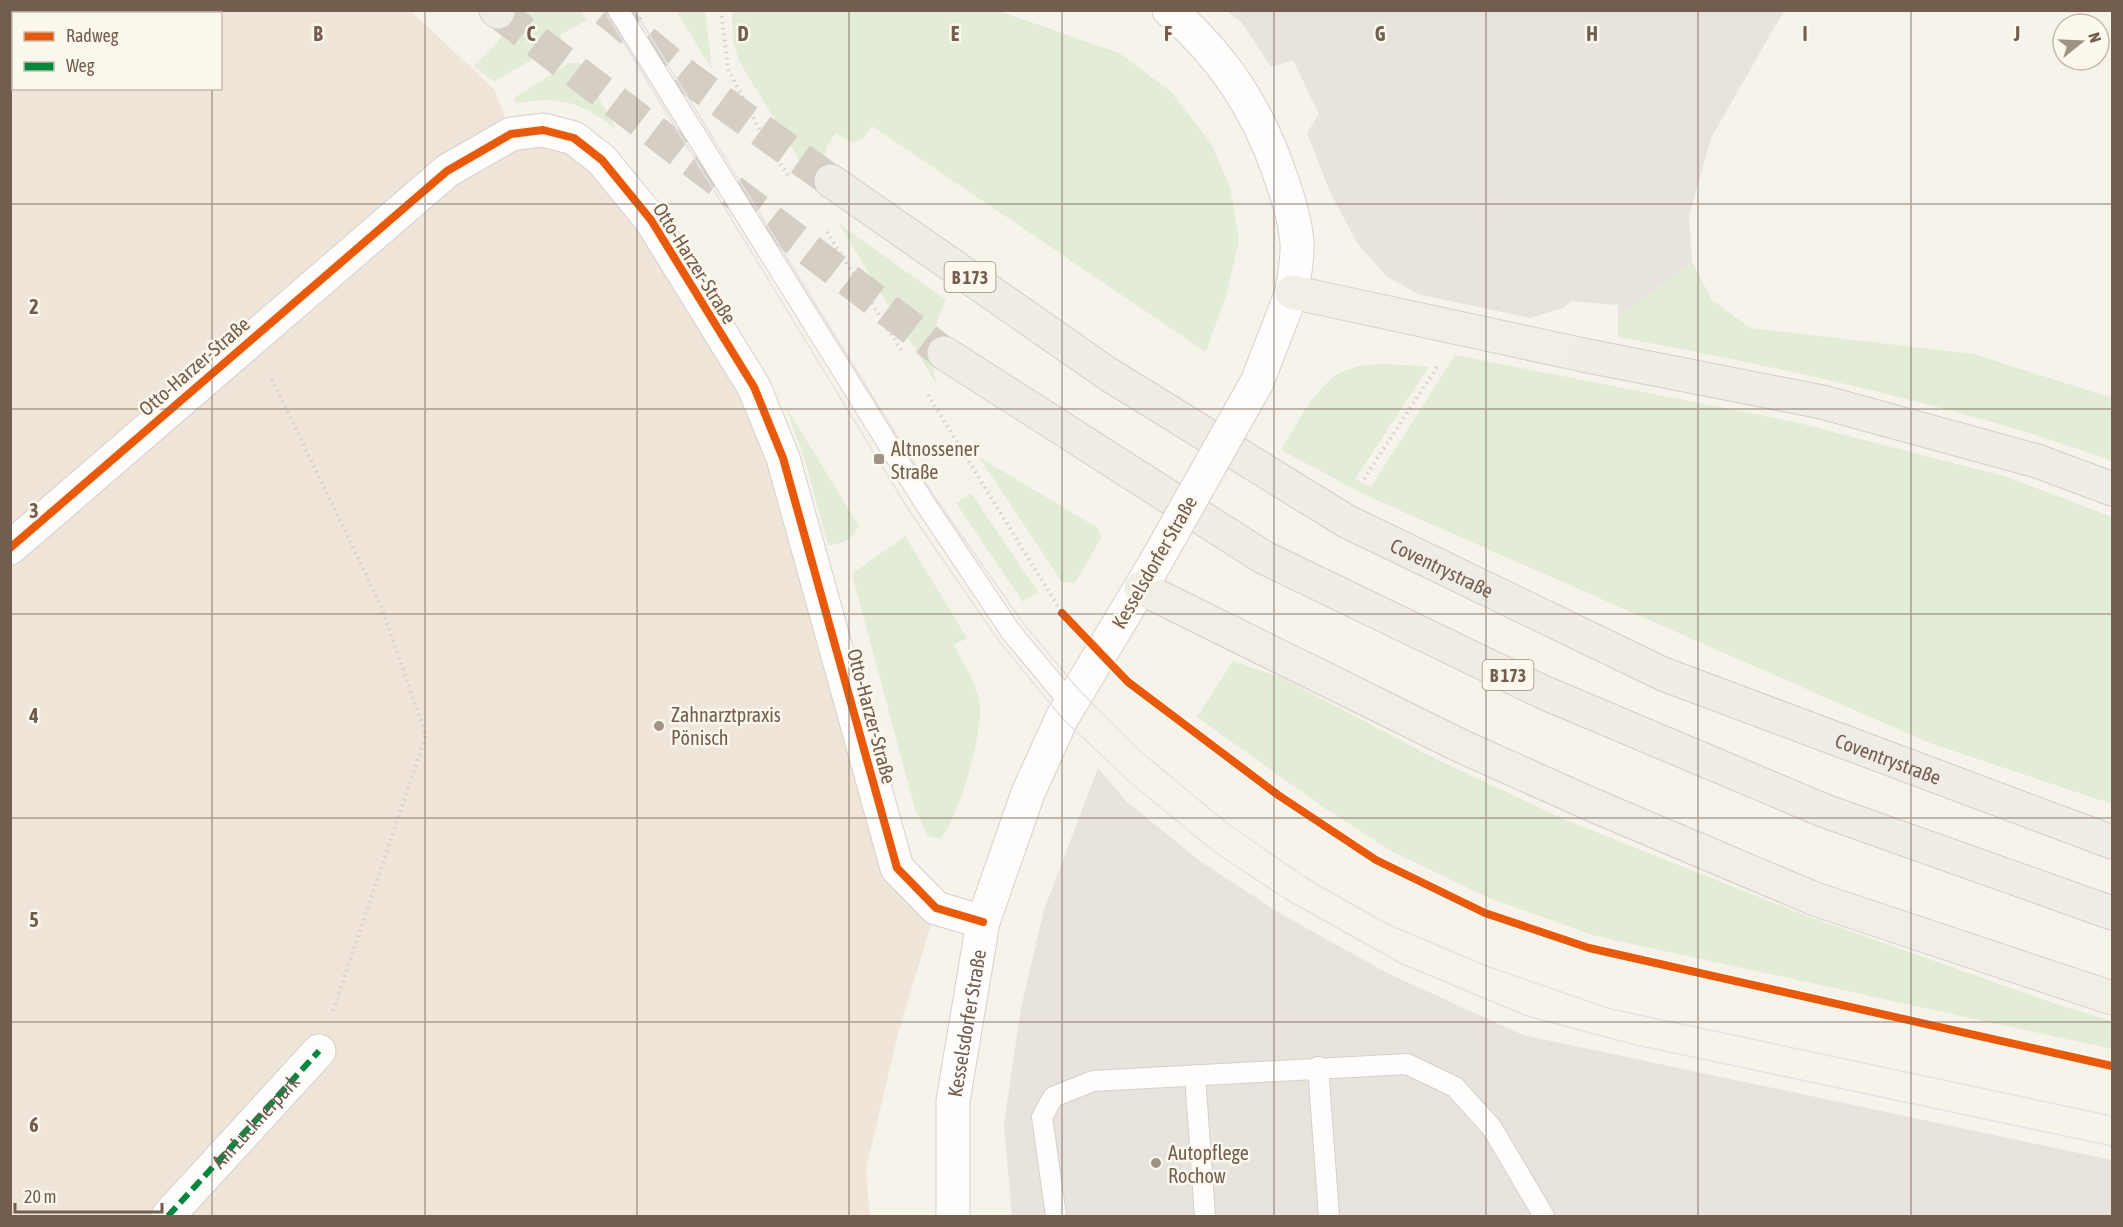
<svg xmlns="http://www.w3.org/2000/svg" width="2123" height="1227" font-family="'Asap Condensed',sans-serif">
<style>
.residential{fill:#efe6d9}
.industrial{fill:#e8e3dd}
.green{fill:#e2ecd7}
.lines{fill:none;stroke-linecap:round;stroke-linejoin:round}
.trunk-tunnel{stroke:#d5cec4;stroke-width:33;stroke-dasharray:33 16;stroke-linecap:butt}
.service-casing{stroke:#d5d0ca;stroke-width:22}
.minor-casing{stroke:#d5d0ca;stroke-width:35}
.tertiary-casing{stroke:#d5d0ca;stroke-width:35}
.secondary-casing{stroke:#d6d0c9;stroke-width:35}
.primary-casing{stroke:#d5cec7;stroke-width:35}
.trunk-casing{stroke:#d5cec7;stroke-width:35}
.path{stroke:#d7d1cb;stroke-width:4;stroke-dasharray:1.5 4.5;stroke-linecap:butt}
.service{stroke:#fefdfc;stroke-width:20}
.minor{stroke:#fefdfc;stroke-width:33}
.tertiary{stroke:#fefdfc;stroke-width:33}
.secondary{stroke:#fefdfc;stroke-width:33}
.primary{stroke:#f1eee6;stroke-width:33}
.trunk{stroke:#f0ece6;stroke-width:33}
.tram{stroke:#e5e2e4;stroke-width:1.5}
.secondary-bridge-casing{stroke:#d6d0c9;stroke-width:35;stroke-linecap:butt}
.secondary-bridge{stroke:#fefdfc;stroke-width:33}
.quiet{stroke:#00873e;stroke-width:6;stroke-dasharray:12 6;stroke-linecap:butt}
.cycleway-casing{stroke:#fdf8ed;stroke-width:11}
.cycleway{stroke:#e8590c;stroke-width:8}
.grid{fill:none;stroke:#725d4e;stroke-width:1.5;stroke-opacity:0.55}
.poi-dot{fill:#a09285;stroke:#fdf8ed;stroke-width:2}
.labels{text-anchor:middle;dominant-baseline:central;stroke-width:5;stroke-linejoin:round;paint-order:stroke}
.shield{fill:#fdf8ed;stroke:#9c8c7e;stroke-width:1.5}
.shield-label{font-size:18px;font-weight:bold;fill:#725d4e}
.street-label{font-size:20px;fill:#725d4e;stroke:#fdf8ed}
.poi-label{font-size:20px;fill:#725d4e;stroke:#fdf8ed;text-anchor:start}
.grid-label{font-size:20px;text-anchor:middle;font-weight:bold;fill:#725d4e;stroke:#fdf8ed;stroke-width:5;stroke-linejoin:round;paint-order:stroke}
</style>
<rect width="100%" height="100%" fill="#f6f3eb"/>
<polygon class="residential" points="20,10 411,11 494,89 511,133 574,138 754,387 879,807 936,908 899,1030 866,1169 870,1216 11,1216 10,18 13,16 14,88 220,88 220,14 16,13"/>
<g class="industrial">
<polygon points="1227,11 1784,11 1711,138 1689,216 1692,262 1618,317 1618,305 1571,301 1563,308 1530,318 1418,294 1386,276 1358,244 1330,192 1307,133 1319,114 1293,60 1271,67 1242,23"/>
<polygon points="1098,768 1126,801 1200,861 1276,911 1387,973 1523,1035 2112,1160 2112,1216 1012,1216 1004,1123 1021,1008 1044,910"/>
</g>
<g class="green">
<path d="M 514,11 L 581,11 L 587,20 L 560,35 L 563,41 L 494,82 L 473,66 C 490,51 510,33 514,11 Z"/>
<polygon points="676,11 705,11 712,69"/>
<polygon points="732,11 999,11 1119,53 1170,91 1211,143 1230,187 1239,240 1227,293 1206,352 872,126 864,137 853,143 836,133 826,147 823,199 739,61 733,41"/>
<path d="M 569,63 L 579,63 L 616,129 C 581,102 561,96 517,103 L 514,98 Z"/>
<path d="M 839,224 L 946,300 C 932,332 927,351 937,385 Z"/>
<path d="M 1692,262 L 1712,300 L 1750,328 L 1974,354 L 2112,398 L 2112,461 C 1952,403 1786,369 1618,337 L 1618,317 Z"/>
<path d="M 1455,355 L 1795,422 L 2007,477 L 2112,517 L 2112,804 L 1927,742 L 1365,495 L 1281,450 C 1328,371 1333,357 1429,367 L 1355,479 L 1371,487 Z"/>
<path d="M 786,407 L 859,526 C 851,539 843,545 828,545 L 806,464 Z"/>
<polygon points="979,457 1098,528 1101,538 1075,583 1062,582"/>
<polygon points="971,493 1038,592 1023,602 956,503"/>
<path d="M 905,536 L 967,638 L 954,645 C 963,663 977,684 980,704 C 983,732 959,819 940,839 L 928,836 L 915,809 L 852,574 Z"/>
<polygon points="1233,661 1282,678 1434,758 1561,818 1799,913 2059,1005 2112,1021 2112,1049 1596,936 1489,898 1391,851 1320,805 1197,717"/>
</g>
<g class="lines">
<g class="trunk-tunnel">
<polyline points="606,10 686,76 831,181"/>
<polyline points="498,12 944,353"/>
</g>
<g class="service-casing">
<g id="service">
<polyline points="618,10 924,502 1011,632 1071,704"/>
<polyline points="1318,1067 1329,1216"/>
<polyline points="1195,1075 1205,1216"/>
<polyline points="1056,1216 1042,1117 1053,1097 1093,1081 1407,1064 1455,1087 1492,1128 1544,1216"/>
</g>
</g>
<g class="minor-casing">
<g id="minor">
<polyline points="10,548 447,171 511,134 543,130 574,138 602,160 651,220 754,387 783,458 897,868 936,908 983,922"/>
<path id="s1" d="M 168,1216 L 319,1051"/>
</g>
</g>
<g class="tertiary-casing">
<path id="tertiary" d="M 1169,10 C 1223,55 1258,109 1280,175 C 1288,197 1295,219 1297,242 C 1298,258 1294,276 1292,292"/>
</g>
<g class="secondary-casing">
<g id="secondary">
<polyline points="1257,382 1292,292"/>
<path id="s2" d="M 953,1216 L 953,1101 L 983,922 L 1028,793 L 1062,718 L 1154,565"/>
</g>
</g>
<g class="primary-casing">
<g id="primary">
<polyline points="1292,292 1583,355"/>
<polyline points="1141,588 1463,747 1595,806 1815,899 2112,998"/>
</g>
</g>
<g class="trunk-casing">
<g id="trunk">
<polyline points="496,10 498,12"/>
<path id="s3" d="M 831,181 L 1108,374 L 1346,521 L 1663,674 L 2112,842"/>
<polyline points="944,353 1263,557 1545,693 1825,811 2112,913"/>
<polyline points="1583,355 1822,402 2037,461 2112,489"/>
</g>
</g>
<g class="path">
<polyline points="721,10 728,69 767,144 789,176"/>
<polyline points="827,232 901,350"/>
<polyline points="272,379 381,606 426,735 333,1011"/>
<polyline points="928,395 1062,613 1070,622"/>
<polyline points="1364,479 1437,367"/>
</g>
<use href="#service" class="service"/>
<use href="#minor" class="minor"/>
<use href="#tertiary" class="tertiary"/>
<use href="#secondary" class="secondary"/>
<use href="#primary" class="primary"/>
<use href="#trunk" class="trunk"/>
<g class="tram">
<polyline points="604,10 910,512 999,641 1062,718 1130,782 1212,850 1284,898 1400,963 1527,1016 1636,1045 2112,1146"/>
<polyline points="634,10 934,496 1023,623 1079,690 1139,750 1224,821 1306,878 1387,924 1489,967 1611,1009 2112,1116"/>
</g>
<g class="secondary-bridge-casing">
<polyline id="secondary-bridge" points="1154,565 1257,382"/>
</g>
<use href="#secondary-bridge" class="secondary-bridge"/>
<polyline class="quiet" points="168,1216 319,1051"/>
<g class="cycleway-casing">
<g id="cycleway">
<polyline points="10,548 447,171 511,134 543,130 574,138 602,160 651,220 754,387 783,458 897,868 936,908 983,922"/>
<polyline points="1062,613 1128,682 1278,795 1376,860 1485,913 1589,948 2112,1066"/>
</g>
</g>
<use href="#cycleway" class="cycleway"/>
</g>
<path class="grid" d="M 212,10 L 212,14M 425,10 L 425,1216M 637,10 L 637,1216M 849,10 L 849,1216M 1062,10 L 1062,1216M 1274,10 L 1274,1216M 1486,10 L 1486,1216M 1698,10 L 1698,1216M 1911,10 L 1911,1216M 212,88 L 212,1216M 10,204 L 2112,204M 10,409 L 2112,409M 10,614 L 2112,614M 10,818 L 2112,818M 10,1022 L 2112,1022"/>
<g class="poi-dot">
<rect x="873" y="453" width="12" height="12" rx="3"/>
<circle cx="659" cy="726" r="6"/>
<circle cx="1156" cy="1163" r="6"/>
</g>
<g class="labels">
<g class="shield">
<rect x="944.5" y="262" width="51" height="30" rx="4.5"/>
<rect x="1482.5" y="660" width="51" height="30" rx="4.5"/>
</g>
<g class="shield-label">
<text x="970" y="277">B 173</text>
<text x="1508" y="675">B 173</text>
</g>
<g class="street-label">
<text transform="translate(695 263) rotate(58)">Otto-Harzer-Straße</text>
<text transform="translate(194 366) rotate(-41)">Otto-Harzer-Straße</text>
<text transform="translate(1154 562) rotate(-60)">Kesselsdorfer Straße</text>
<text stroke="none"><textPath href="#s3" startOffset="724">Coventrystraße</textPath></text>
<text transform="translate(872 716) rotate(75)">Otto-Harzer-Straße</text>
<text stroke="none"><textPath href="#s3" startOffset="1210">Coventrystraße</textPath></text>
<text stroke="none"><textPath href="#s2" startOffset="194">Kesselsdorfer Straße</textPath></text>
<text stroke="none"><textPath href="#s1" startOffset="129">Am Lucknerpark</textPath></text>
</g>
<g class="poi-label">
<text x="891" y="448">Altnossener<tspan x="891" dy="23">Straße</tspan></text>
<text x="671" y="714">Zahnarztpraxis<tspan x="671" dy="23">Pönisch</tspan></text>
<text x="1168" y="1152">Autopflege<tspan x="1168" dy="23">Rochow</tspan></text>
</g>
</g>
<g class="grid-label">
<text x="318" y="41">B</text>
<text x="531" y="41">C</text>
<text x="743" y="41">D</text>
<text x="955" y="41">E</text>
<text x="1168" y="41">F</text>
<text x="1380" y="41">G</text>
<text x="1592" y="41">H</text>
<text x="1805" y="41">I</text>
<text x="2017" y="41">J</text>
<text x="34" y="314">2</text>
<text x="34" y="518">3</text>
<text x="34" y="723">4</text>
<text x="34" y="927">5</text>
<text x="34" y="1132">6</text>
</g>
<rect width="2123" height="1227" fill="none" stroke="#725d4e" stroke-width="24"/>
<rect x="12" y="12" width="210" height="78" fill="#fdf8ed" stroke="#c5baad" stroke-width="1.5"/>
<rect x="24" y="32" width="30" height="9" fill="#e8590c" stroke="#c5baad" stroke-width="1.5"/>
<text x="66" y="42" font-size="18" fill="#725d4e">Radweg</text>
<rect x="24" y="62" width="30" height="9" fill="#00873e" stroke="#c5baad" stroke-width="1.5"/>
<text x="66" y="72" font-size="18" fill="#725d4e">Weg</text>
<g transform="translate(2081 42) rotate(72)"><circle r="28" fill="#fdf8ed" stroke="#c5baad" stroke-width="1.5"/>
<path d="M0-4.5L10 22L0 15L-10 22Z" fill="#a09285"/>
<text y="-9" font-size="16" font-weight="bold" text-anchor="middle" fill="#725d4e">N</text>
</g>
<path d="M15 1203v9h147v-9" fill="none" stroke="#725d4e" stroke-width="3"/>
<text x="24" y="1203" font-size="18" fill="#725d4e" stroke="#fdf8ed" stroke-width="4.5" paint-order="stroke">20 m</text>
</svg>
